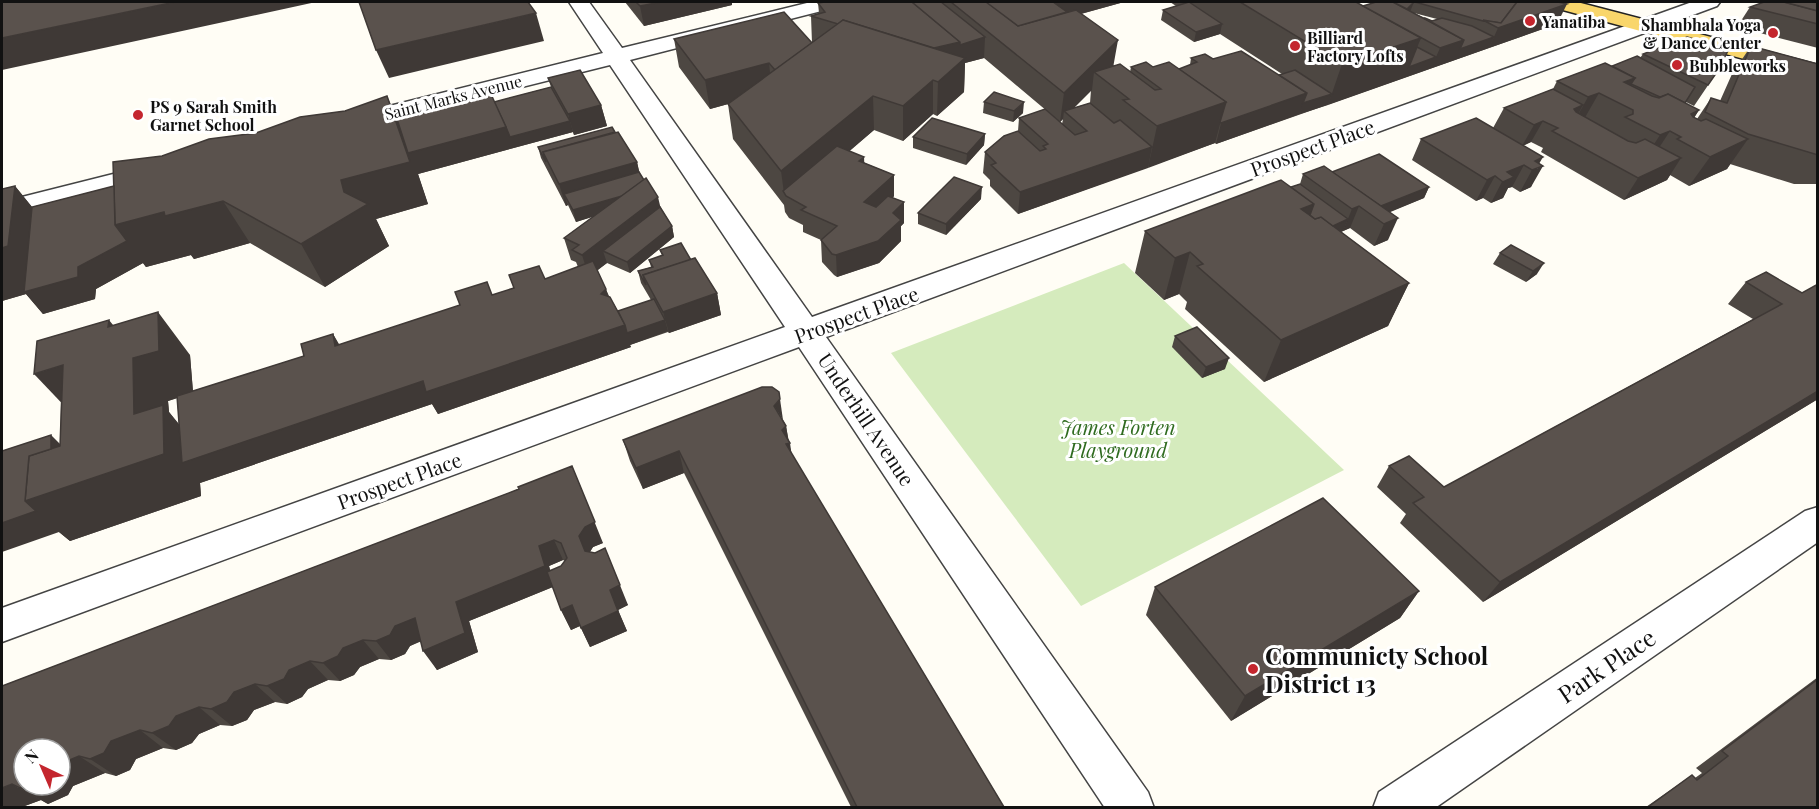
<svg xmlns="http://www.w3.org/2000/svg" width="1819" height="809" font-family="'Playfair Display',serif">
<style>
.green{fill:#d5ebbd}
.lines{fill:none;stroke-linecap:round;stroke-linejoin:round}
.minor-casing{stroke:#444;stroke-width:3}
.major-casing{stroke:#222;stroke-width:3}
.minor{fill:#fff;fill-rule:evenodd}
.major{fill:#f9d66b;fill-rule:evenodd}
.wall{fill:#4d4742;fill-rule:evenodd}
.shaded-wall{fill:#3f3936}
.building{fill:#5a524d;stroke:#3f3936;stroke-width:1.5}
.poi-dot{fill:#c4262e;stroke:#fff;stroke-width:2}
.labels{text-anchor:middle;dominant-baseline:central;stroke-width:6;stroke-linejoin:round;paint-order:stroke}
.far-poi-label{font-size:16px;font-weight:bold;fill:#111;stroke:#fff;text-anchor:start}
.far-street-label{font-size:16px;fill:#111;stroke:#fff}
.street-label{font-size:20px;fill:#111;stroke:#fff}
.park-label{font-size:20px;font-style:italic;fill:#2f6b1f;stroke:#fff}
.near-poi-label{font-size:24px;font-weight:bold;fill:#111;stroke:#fff;text-anchor:start}
.near-street-label{font-size:24px;fill:#111;stroke:#fff}
</style>
<rect width="100%" height="100%" fill="#fffdf5"/>
<polygon class="green" points="1124,263 1344,470 1081,606 891,353"/>
<g class="lines">
<g class="minor-casing">
<g id="minor">
<polygon points="569,2 589,2 622,48 811,2 844,2 841,6 630,60 812,317 1692,2 1720,2 1717,6 826,337 1148,792 1154,808 1105,808 799,347 2,642 2,608 785,327 610,65 350,130 341,128 338,123 341,118 603,53"/>
<polygon points="157,163 166,165 170,171 166,177 2,218 2,202"/>
<polygon points="1818,507 1818,542 1435,808 1373,808 1379,792 1805,511"/>
</g>
</g>
<g class="major-casing">
<polygon id="major" points="1545,2 1577,2 1818,65 1818,79 1548,6"/>
</g>
<use href="#minor" class="minor"/>
<use href="#major" class="major"/>
</g>
<g class="wall">
<polygon points="625,2 732,2 732,5 644,26"/>
<path d="M 825,2 L 1124,2 L 1081,14 L 1114,66 L 1130,72 L 1131,67 L 1179,69 L 1190,65 L 1191,58 L 1213,59 L 1279,75 L 1282,74 L 1220,34 L 1194,42 L 1161,20 L 1163,10 L 1176,6 L 1170,2 L 1356,2 L 1363,6 L 1376,2 L 1558,2 L 1557,24 L 1216,144 L 1215,143 L 1018,214 L 990,186 L 990,180 L 983,173 L 985,152 L 1018,131 L 1019,118 L 1062,124 L 1063,119 L 1060,122 L 984,58 L 965,63 L 964,92 L 937,116 L 933,114 L 903,141 L 874,130 L 849,151 L 865,163 L 894,175 L 894,196 L 893,198 L 904,223 L 901,226 L 901,241 L 879,263 L 837,277 L 834,275 L 822,262 L 821,240 L 803,232 L 803,225 L 789,218 L 785,212 L 784,205 L 733,139 L 728,104 L 710,109 L 679,67 L 674,39 L 812,43 L 811,16 L 819,13 L 818,3 ZM 1414,13 L 1437,19 L 1432,21 ZM 1091,90 L 1090,103 L 1073,108 Z"/>
<polygon points="1818,2 1818,48 1737,27 1750,7"/>
<polygon points="1687,37 1721,64 1715,72 1717,72 1694,106 1686,102 1685,103 1699,110 1694,118 1697,119 1711,98 1720,101 1732,74 1751,46 1818,64 1818,184 1794,184 1730,164 1727,169 1689,186 1670,175 1667,180 1624,200 1541,152 1543,148 1531,142 1523,146 1539,163 1531,187 1520,192 1512,187 1508,188 1503,198 1491,203 1483,198 1476,201 1412,160 1421,139 1493,128 1504,108 1553,89 1557,81 1640,58 1643,54"/>
<polygon points="548,78 601,105 607,126 574,135 573,132 418,174 428,204 376,219 389,246 325,287 250,243 194,259 191,255 146,267 143,263 96,289 95,299 43,314 26,294 2,301 2,189 15,186 32,207 114,186 162,156 396,116 494,102 551,87"/>
<polygon points="984,102 1023,113 1013,122 983,113"/>
<polygon points="985,134 984,145 966,165 913,148 913,137"/>
<path d="M 538,147 L 637,162 L 639,172 L 672,226 L 674,237 L 630,273 L 607,263 L 597,270 L 609,296 L 618,311 L 651,300 L 641,283 L 638,271 L 651,267 L 649,260 L 662,256 L 660,250 L 691,260 L 717,293 L 721,315 L 669,333 L 668,332 L 630,345 L 631,347 L 438,414 L 432,404 L 200,483 L 201,496 L 70,541 L 59,532 L 60,444 L 61,402 L 113,325 L 190,355 L 193,391 L 304,356 L 333,334 L 339,345 L 514,288 L 509,275 L 545,279 L 578,267 L 576,262 L 571,260 L 564,238 L 594,216 L 576,222 L 568,205 L 566,206 L 541,158 ZM 177,398 L 179,425 L 169,412 L 168,401 Z"/>
<polygon points="1332,172 1429,187 1424,198 1389,212 1388,240 1374,246 1350,228 1341,232 1409,283 1388,326 1264,382 1185,309 1187,302 1179,294 1164,300 1135,273 1145,231 1291,187 1300,184 1303,174"/>
<polygon points="981,199 946,235 918,224 918,213"/>
<polygon points="1511,245 1537,274 1526,282 1493,264 1500,253"/>
<polygon points="1746,282 1802,293 1818,284 1818,399 1483,602 1400,523 1406,514 1377,487 1389,466 1444,487 1753,319 1728,304"/>
<polygon points="1175,336 1225,369 1202,378 1172,347"/>
<polygon points="783,420 786,426 791,453 1004,807 851,807 684,473 643,489 630,461 623,440"/>
<path d="M 519,489 L 603,543 L 593,547 L 590,552 L 628,605 L 618,610 L 627,631 L 590,647 L 580,626 L 571,630 L 561,610 L 553,587 L 469,621 L 478,652 L 437,670 L 420,641 L 410,646 L 405,654 L 391,660 L 379,659 L 360,667 L 354,675 L 340,681 L 328,680 L 308,689 L 302,697 L 287,704 L 275,702 L 254,710 L 247,720 L 232,726 L 220,725 L 199,734 L 192,743 L 176,750 L 163,748 L 136,759 L 130,770 L 116,776 L 105,773 L 73,786 L 68,795 L 48,804 L 41,800 L 22,807 L 2,686 ZM 563,560 L 565,561 L 561,566 L 550,571 L 549,566 Z"/>
<polygon points="1155,587 1419,591 1400,618 1231,721 1146,615"/>
<polygon points="1818,677 1818,807 1646,807 1692,775 1695,778 1702,773 1696,768"/>
</g>
<g class="shaded-wall">
<polygon points="175,2 316,2 2,70 2,38"/>
<polygon points="661,2 732,2 732,5 644,26 640,6"/>
<polygon points="1054,2 1124,2 1051,22"/>
<polygon points="1414,2 1410,12 1406,9"/>
<polygon points="1567,4 1557,24 1489,48 1498,28"/>
<polygon points="536,13 544,41 389,78 376,50"/>
<polygon points="1222,24 1220,34 1194,42 1196,32"/>
<polygon points="985,37 984,58 965,63 964,92 937,116 938,82 924,51 960,42"/>
<polygon points="1494,37 1489,48 1328,105 1342,64 1421,38 1409,67 1436,57 1440,48 1464,40"/>
<polygon points="1118,40 1113,68 1094,72 1092,90 1068,114 1064,111 1063,119 1060,122 1064,93"/>
<polygon points="769,63 772,92 710,109 705,80"/>
<polygon points="1635,78 1620,103 1624,82"/>
<polygon points="933,80 933,114 903,141 903,106"/>
<polygon points="1307,93 1300,114 1216,144 1221,123"/>
<polygon points="1599,93 1583,121 1572,126 1588,97"/>
<polygon points="1332,94 1328,105 1300,114 1303,103"/>
<polygon points="387,96 405,137 570,121 573,132 418,174 428,204 376,219 389,246 325,287 301,244 344,192 341,180"/>
<polygon points="873,96 874,130 793,200 784,193 781,171"/>
<polygon points="1024,102 1023,113 1013,122 1014,111"/>
<polygon points="1226,102 1215,143 1148,168 1157,126"/>
<polygon points="601,105 607,126 574,135 568,114"/>
<polygon points="1583,105 1572,126 1574,109"/>
<polygon points="1699,110 1680,139 1691,114"/>
<polygon points="1543,121 1531,142 1522,146 1534,125"/>
<polygon points="1670,131 1651,160 1641,164 1660,135"/>
<polygon points="985,134 984,145 966,165 967,154"/>
<polygon points="1748,139 1727,169 1689,186 1710,157"/>
<polygon points="1152,147 1148,168 1018,214 1020,192"/>
<polygon points="864,157 865,178 859,161"/>
<polygon points="1543,157 1536,169 1543,166 1531,187 1520,192 1532,170 1535,161"/>
<polygon points="1681,158 1667,180 1624,200 1638,178"/>
<polygon points="637,162 642,183 564,194 568,205 566,206 559,184"/>
<polygon points="1524,165 1512,187 1508,188 1503,198 1491,203 1507,172"/>
<polygon points="894,175 894,196 864,223 864,202"/>
<polygon points="1495,176 1483,198 1476,201 1487,180"/>
<polygon points="15,186 49,228 78,267 115,225 164,212 223,201 250,243 194,259 191,255 146,267 143,263 96,289 95,299 43,314 26,294 2,301 2,248"/>
<polygon points="982,187 981,199 946,235 946,224"/>
<polygon points="1429,187 1424,198 1376,218 1369,211"/>
<polygon points="649,188 651,199 576,222 573,210"/>
<polygon points="658,197 663,218 603,251 607,263 589,277 582,255"/>
<polygon points="904,202 904,223 901,226 901,241 879,263 837,277 836,255 893,213"/>
<polygon points="1314,204 1298,246 1301,209"/>
<polygon points="1359,206 1350,228 1343,231 1352,209"/>
<polygon points="1398,218 1388,240 1374,246 1384,224"/>
<polygon points="1348,219 1343,231 1322,240 1327,228"/>
<polygon points="672,226 674,237 630,273 627,262"/>
<polygon points="1190,252 1179,294 1164,300 1175,258"/>
<polygon points="1544,263 1537,274 1526,282 1533,271"/>
<polygon points="1409,283 1388,326 1264,382 1281,340"/>
<polygon points="606,289 613,310 601,294"/>
<polygon points="717,293 721,315 669,333 663,312"/>
<polygon points="158,312 190,355 193,393 168,401 169,412 198,447 423,381 625,325 665,320 668,331 630,345 631,347 438,414 432,404 200,483 201,496 70,541 59,532 2,552 2,523 25,501 51,435 73,457 134,414 108,327 109,320 139,357"/>
<polygon points="333,334 346,356 335,346"/>
<polygon points="1229,358 1225,369 1202,378 1206,367"/>
<polygon points="63,365 74,416 34,374"/>
<polygon points="1818,391 1818,399 1483,602 1500,582"/>
<polygon points="780,399 783,420 774,406"/>
<polygon points="786,426 789,444 790,443 793,464 782,430"/>
<polygon points="679,451 684,473 643,489 636,468"/>
<polygon points="572,466 603,543 593,547 587,556 579,536"/>
<polygon points="554,540 563,560 549,566 555,586 469,621 478,652 437,670 423,651 456,602 539,546"/>
<polygon points="605,548 628,605 618,610 627,631 590,647 581,628"/>
<polygon points="1419,591 1400,618 1231,721 1245,696"/>
<polygon points="572,605 582,625 571,630 561,610"/>
<polygon points="415,618 429,638 410,646 405,654 391,660 376,641 395,626"/>
<polygon points="363,640 379,659 360,667 354,675 340,681 323,663 343,648"/>
<polygon points="310,661 328,680 308,689 302,697 287,704 267,686 289,670"/>
<polygon points="255,684 275,702 254,710 247,720 232,726 211,709 234,692"/>
<polygon points="199,707 220,725 199,734 192,743 176,750 152,733 176,716"/>
<polygon points="140,730 163,748 136,759 130,770 116,776 90,759 111,741"/>
<polygon points="79,756 105,773 73,786 68,795 48,804 20,788 26,785 60,785 60,764"/>
<polygon points="12,784 41,800 22,807 2,807 2,788"/>
</g>
<g class="building">
<polygon points="2,2 175,2 2,38"/>
<polygon points="359,2 528,2 536,13 376,50"/>
<polygon points="636,2 661,2 640,6"/>
<polygon points="825,2 912,2 960,42 934,48 843,20 838,24 811,16 825,12 818,3"/>
<polygon points="912,2 941,2 985,37 960,45 960,42"/>
<polygon points="951,2 987,2 1018,26 1076,10 1118,40 1064,93"/>
<polygon points="986,2 1053,2 1067,12 1018,26"/>
<polygon points="1189,2 1222,24 1196,32 1163,10"/>
<polygon points="1240,2 1356,2 1421,38 1342,64"/>
<polygon points="1376,2 1393,2 1464,40 1440,48 1363,6"/>
<polygon points="1393,2 1414,2 1407,9"/>
<polygon points="1415,2 1517,2 1501,23 1483,21"/>
<polygon points="1517,2 1558,2 1567,4 1498,28 1483,20 1501,23"/>
<polygon points="1764,2 1784,2 1818,11 1818,24 1750,7"/>
<polygon points="1784,2 1818,2 1818,11"/>
<polygon points="784,12 812,43 775,70 769,63 705,80 674,39"/>
<polygon points="1424,18 1425,18 1432,21 1442,18 1472,26 1494,37 1460,49 1464,40"/>
<polygon points="843,20 965,58 938,82 933,80 903,106 873,96 781,171 728,104"/>
<polygon points="1687,37 1729,49 1721,64 1709,61 1704,69 1717,72 1708,85 1643,54"/>
<polygon points="1751,46 1818,64 1818,155 1748,134 1705,112 1711,98 1727,103"/>
<polygon points="1417,47 1436,57 1409,67"/>
<polygon points="1241,51 1307,93 1221,123 1220,122 1226,102 1179,69 1197,62 1191,58 1205,54 1213,59"/>
<polygon points="1637,56 1695,87 1685,103 1668,94 1660,97 1631,84 1635,78 1612,66"/>
<polygon points="1146,62 1153,67 1169,62 1226,102 1157,126 1123,100 1129,99 1094,72 1120,64 1155,90 1161,89 1131,67"/>
<polygon points="1605,63 1635,78 1624,82 1652,96 1659,98 1668,94 1699,110 1691,114 1693,117 1701,121 1706,119 1748,139 1710,157 1677,139 1681,137 1670,131 1660,135 1625,117 1633,114 1633,110 1599,93 1588,97 1557,81"/>
<polygon points="580,70 601,105 568,114 548,78"/>
<polygon points="1295,70 1332,94 1303,103 1307,93 1279,75"/>
<polygon points="551,87 570,121 510,137 506,127 494,102"/>
<polygon points="1553,89 1583,105 1574,109 1576,112 1628,141 1636,143 1645,139 1681,158 1638,178 1552,131 1558,128 1543,121 1534,125 1504,108"/>
<polygon points="490,92 506,127 408,153 396,116"/>
<polygon points="994,92 1024,102 1014,111 984,102"/>
<polygon points="387,96 410,162 341,180 344,192 368,204 301,244 223,201 165,216 164,212 115,225 113,162 162,156 209,139 256,133 300,117 345,111"/>
<polygon points="1090,103 1114,123 1120,120 1152,147 1020,192 991,165 996,163 985,152 1004,136 1018,131 1040,151 1046,149 1043,146 1048,144 1019,118 1045,109 1075,135 1087,131 1064,111"/>
<polygon points="932,118 985,134 967,154 913,137"/>
<polygon points="1476,118 1543,157 1535,161 1543,166 1532,170 1524,165 1507,172 1514,177 1503,182 1495,176 1487,180 1421,139"/>
<polygon points="612,127 615,132 543,152 546,162 538,147"/>
<polygon points="618,132 637,162 559,184 543,152"/>
<polygon points="837,146 864,157 859,161 894,175 864,202 876,207 888,196 904,202 893,213 901,220 878,241 836,255 832,254 821,240 837,226 801,210 806,207 786,196 783,191"/>
<polygon points="1379,154 1429,187 1381,206 1332,172"/>
<polygon points="1324,166 1398,218 1384,224 1359,206 1352,209 1303,174"/>
<polygon points="639,172 644,180 622,196 573,210 564,194"/>
<polygon points="954,177 982,187 946,224 918,213"/>
<polygon points="646,178 658,197 582,255 572,250 579,245 564,238"/>
<polygon points="1281,180 1314,204 1301,209 1315,219 1321,217 1409,283 1281,340 1197,266 1203,264 1190,252 1175,258 1145,231"/>
<polygon points="1300,184 1348,219 1333,226 1321,217 1315,219 1310,215 1314,204 1291,187"/>
<polygon points="15,186 8,246 2,248 2,189"/>
<polygon points="114,186 115,225 127,241 78,267 78,277 24,292 32,207"/>
<polygon points="660,207 672,226 627,262 603,251"/>
<polygon points="681,243 691,260 643,275 646,285 638,271 653,267 649,260 663,255 660,250"/>
<polygon points="1511,245 1544,263 1533,271 1500,253"/>
<polygon points="695,258 717,293 663,312 643,275"/>
<polygon points="593,261 606,289 601,294 610,297 625,325 426,392 423,381 182,463 177,396 304,356 301,344 333,334 335,346 460,305 455,292 487,282 492,295 514,288 509,275 539,266 545,279"/>
<polygon points="1766,272 1802,293 1818,284 1818,391 1500,582 1413,503 1424,497 1389,466 1409,456 1444,487 1782,304 1746,282"/>
<polygon points="654,299 665,320 627,333 625,325 618,311"/>
<polygon points="158,312 159,351 133,358 134,414 163,405 164,454 25,501 29,456 60,446 63,365 34,374 37,341 109,320 108,327"/>
<polygon points="1197,327 1229,358 1206,367 1175,336"/>
<polygon points="762,387 772,387 779,392 780,399 774,406 786,426 782,430 790,443 786,444 1004,807 857,807 679,451 636,468 623,440"/>
<polygon points="51,435 51,449 29,456 25,501 36,511 2,523 2,451"/>
<polygon points="572,466 595,522 585,527 579,536 585,551 595,553 605,548 620,585 610,590 618,611 581,628 572,605 561,610 547,572 561,566 567,558 561,543 554,540 539,546 545,566 456,602 465,633 423,651 415,618 395,626 390,635 376,641 363,640 343,648 338,656 323,663 310,661 289,670 284,679 267,686 255,684 234,692 227,702 211,709 199,707 176,716 169,726 152,733 140,730 111,741 104,753 90,759 79,756 60,764 60,749 24,749 24,785 26,785 20,788 12,784 2,788 2,686 519,489 518,487"/>
<polygon points="1323,498 1419,591 1245,696 1155,587"/>
<polygon points="1818,679 1818,807 1648,807 1692,775 1697,780 1728,756 1722,751"/>
</g>
<g class="poi-dot">
<circle cx="1530" cy="21" r="6"/>
<circle cx="1773" cy="33" r="6"/>
<circle cx="1295" cy="46" r="6"/>
<circle cx="1677" cy="65" r="6"/>
<circle cx="138" cy="115" r="6"/>
<circle cx="1253" cy="669" r="6"/>
</g>
<g class="labels">
<g class="far-poi-label">
<text x="1542" y="21">Yanatiba</text>
<text x="1761" y="24" text-anchor="end">Shambhala Yoga<tspan x="1761" dy="18">&amp; Dance Center</tspan></text>
<text x="1307" y="37">Billiard<tspan x="1307" dy="18">Factory Lofts</tspan></text>
<text x="1689" y="65">Bubbleworks</text>
<text x="150" y="106">PS 9 Sarah Smith<tspan x="150" dy="18">Garnet School</tspan></text>
</g>
<g class="far-street-label">
<text transform="translate(453 97) rotate(-14)">Saint Marks Avenue</text>
</g>
<g class="street-label">
<text transform="translate(1312 147) rotate(-20)">Prospect Place</text>
<text transform="translate(856 314) rotate(-20)">Prospect Place</text>
<text transform="translate(867 419) rotate(56)">Underhill Avenue</text>
<text transform="translate(399 480) rotate(-20)">Prospect Place</text>
</g>
<g class="park-label">
<text x="1118" y="426">James Forten<tspan x="1118" dy="23">Playground</tspan></text>
</g>
<g class="near-poi-label">
<text x="1265" y="655">Communicty School<tspan x="1265" dy="28">District 13</tspan></text>
</g>
<g class="near-street-label">
<text transform="translate(1606 665) rotate(-34)">Park Place</text>
</g>
</g>
<rect width="1819" height="809" fill="none" stroke="#111111" stroke-width="6"/>
<g transform="translate(42 767) rotate(316)"><circle r="28" fill="#ffffff" stroke="#a0a0a0" stroke-width="1.5"/>
<path d="M0-4.5L10 22L0 15L-10 22Z" fill="#c4262e"/>
<text y="-9" font-size="16" font-weight="bold" text-anchor="middle" fill="#111111">N</text>
</g>
</svg>
